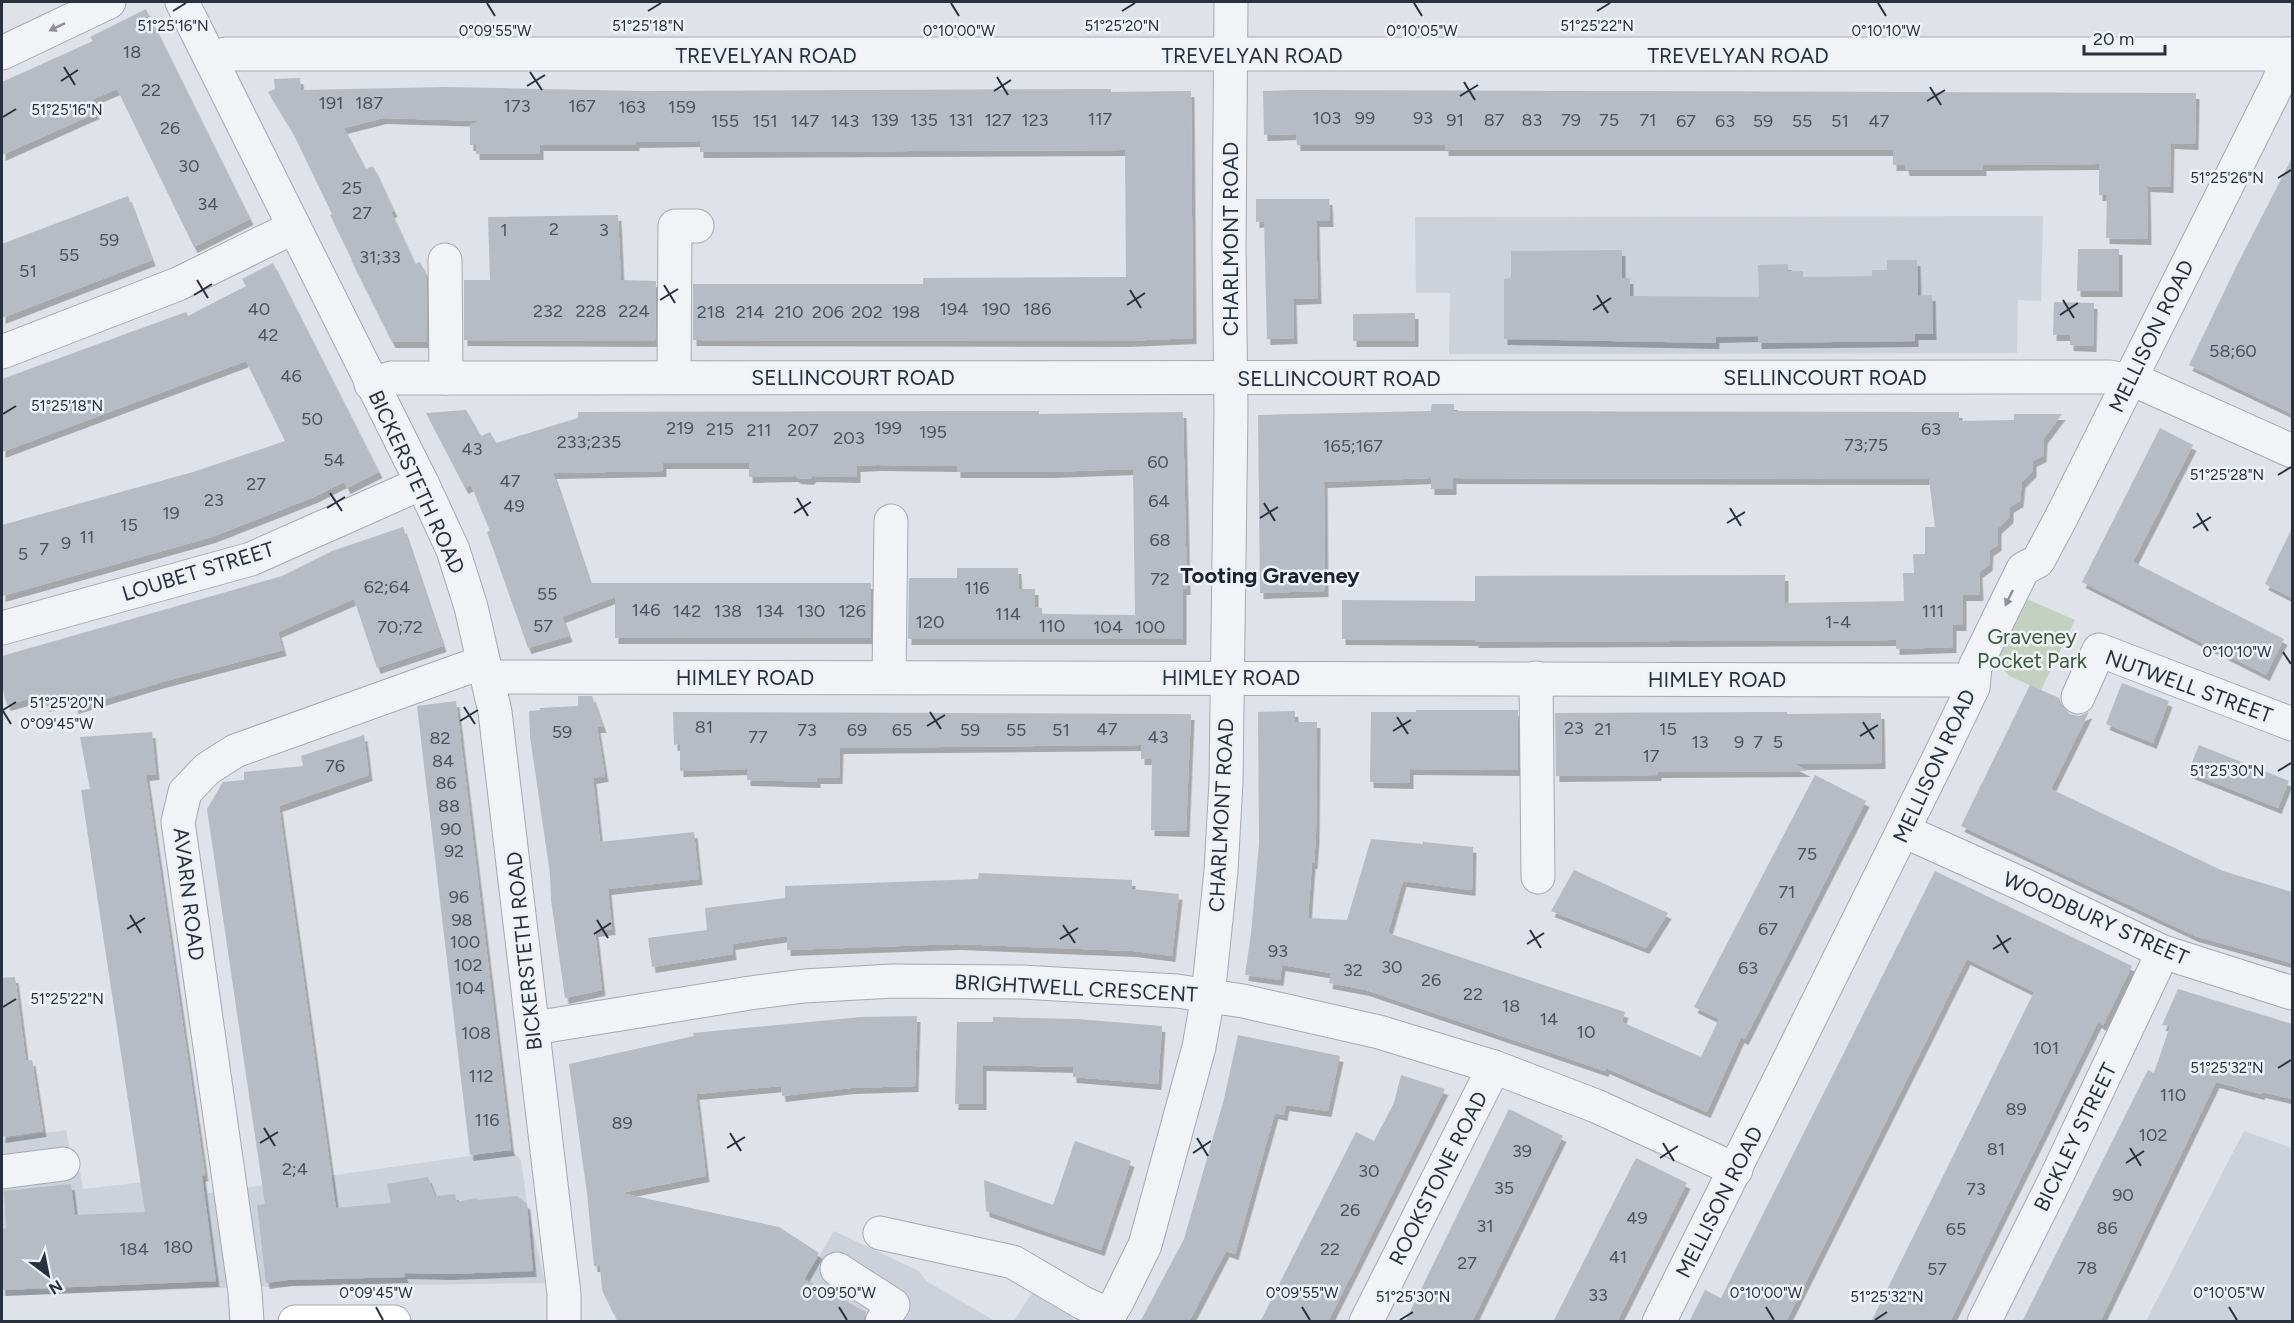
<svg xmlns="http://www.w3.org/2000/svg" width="2294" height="1323" font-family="Figtree,sans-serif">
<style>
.built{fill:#cdd1d9}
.green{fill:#c4d1c0}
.building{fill:#b6bbc4;filter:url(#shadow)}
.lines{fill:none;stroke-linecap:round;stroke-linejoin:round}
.minor-casing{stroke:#a5a9b2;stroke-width:35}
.major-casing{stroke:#9fa6b3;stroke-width:35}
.minor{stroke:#f1f3f6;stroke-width:33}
.major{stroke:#fff;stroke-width:33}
.oneway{fill:#8d929a}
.ticks{fill:none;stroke:#29303e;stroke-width:2}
.labels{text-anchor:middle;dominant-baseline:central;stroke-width:5;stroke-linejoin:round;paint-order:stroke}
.number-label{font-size:18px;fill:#4c5360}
.street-label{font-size:21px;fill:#29303e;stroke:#eef1f5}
.park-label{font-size:21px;fill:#3c5937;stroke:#eef1f5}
.neighbourhood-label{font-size:22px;font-weight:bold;fill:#1b212f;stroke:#eef1f5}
.ticks-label{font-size:15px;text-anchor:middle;fill:#29303e;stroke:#eef1f5;stroke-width:5;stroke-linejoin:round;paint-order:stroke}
</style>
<defs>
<filter id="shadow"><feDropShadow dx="3.5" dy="6" stdDeviation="0" flood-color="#0004"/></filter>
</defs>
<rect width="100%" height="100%" fill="#dfe2e8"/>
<g class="built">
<polygon points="2043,216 2041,301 2018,300 2017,353 1449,354 1450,293 1416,293 1415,217"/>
<polygon points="66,1130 74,1172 80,1172 83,1189 205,1175 208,1193 511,1150 521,1160 527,1204 545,1283 250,1287 2,1296 2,1139"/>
<polygon points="2244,1131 2292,1148 2292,1321 2146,1321"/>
<polygon points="834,1231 919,1271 926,1281 995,1321 780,1322"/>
<polygon points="1039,1283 1076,1313 1072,1321 1013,1322"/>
</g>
<polygon class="green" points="2027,599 2075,620 2041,690 2009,676 1997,661"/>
<g class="building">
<polygon points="146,9 250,219 194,247 117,89 91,100 96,113 2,155 2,82 93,41 90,37"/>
<polygon points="300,78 301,90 446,87 642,91 1091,89 1111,89 1111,92 1191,91 1193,338 1124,341 693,340 693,284 923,284 923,278 1126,277 1125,150 700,152 700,141 636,142 636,145 540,145 540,154 476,154 476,145 470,145 470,125 480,121 383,118 344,128 366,169 373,166 394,211 391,212 415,264 420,262 426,274 427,342 392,342 351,260 352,260 330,215 332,214 293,133 268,92 275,89 274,79"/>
<polygon points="1294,90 2196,93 2195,144 2171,143 2170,187 2147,186 2148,239 2106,238 2107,195 2099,195 2099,164 1983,165 1983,170 1906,170 1905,165 1893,165 1893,150 1445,150 1445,145 1297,145 1296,134 1264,135 1263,91"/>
<polygon points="2292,158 2292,414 2189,365 2237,265"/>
<polygon points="128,196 152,260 2,318 2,244"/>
<polygon points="1256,199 1329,199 1330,221 1316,221 1318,298 1293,299 1294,338 1267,339 1264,221 1256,222"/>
<polygon points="618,215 621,280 656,281 655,341 464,340 464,280 490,280 488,217"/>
<polygon points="2078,249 2119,249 2119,291 2077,291"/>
<polygon points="1622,250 1622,278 1630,278 1630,296 1759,297 1758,265 1788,264 1788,271 1803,271 1803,277 1872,276 1872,270 1887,270 1887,260 1917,260 1918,296 1932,295 1933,334 1915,334 1915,341 1758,343 1758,336 1716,337 1716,343 1504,339 1504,279 1511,278 1511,251"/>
<polygon points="273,263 379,472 347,488 344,482 314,497 212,537 2,596 2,525 193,472 285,441 246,361 2,452 2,379 186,312 188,316 246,286 242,279"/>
<polygon points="2054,302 2094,303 2093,346 2070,345 2070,335 2053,335"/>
<polygon points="1415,313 1415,341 1353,341 1353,314"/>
<polygon points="1432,404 1454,404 1454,411 1959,412 1959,421 2014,420 2014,414 2062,414 2044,438 2043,456 2033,461 2033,471 2022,482 2020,501 2010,507 2010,517 1998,528 1998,545 1990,550 1989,565 1979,572 1980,595 1963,595 1963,625 1953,625 1953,647 1896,649 1896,640 1475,642 1475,640 1342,639 1342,600 1475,601 1475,576 1785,575 1785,603 1904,601 1903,573 1914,573 1913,554 1925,554 1925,527 1935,527 1929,479 1453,478 1453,489 1431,489 1431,478 1324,482 1325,591 1260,593 1258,415 1431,411"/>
<polygon points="466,410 481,436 490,432 496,443 578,418 578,412 1039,411 1039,414 1183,412 1187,589 1183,589 1183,639 908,639 909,578 957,578 957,568 1018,568 1019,589 1035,589 1035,607 1042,608 1042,614 1135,615 1133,469 1049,472 957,472 957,466 878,465 857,466 857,477 813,476 810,479 798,478 795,476 749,477 749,463 663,463 663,471 553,473 590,583 871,583 871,638 615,638 615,597 562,617 569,636 528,648 487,532 490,531 471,485 465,488 426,413"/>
<polygon points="2160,428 2193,445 2133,562 2284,639 2266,675 2082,582"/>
<polygon points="403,527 443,646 377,668 354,599 278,632 283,650 162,682 75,708 73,699 46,706 43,695 7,705 2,686 2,656 282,576 332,551"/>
<polygon points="2292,528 2292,598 2265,584"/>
<polygon points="2122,683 2169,701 2153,743 2106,724"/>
<polygon points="2030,685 2059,698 2063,707 2070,714 2079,716 2089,712 2051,789 2223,871 2292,892 2292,963 2195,936 1961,826"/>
<polygon points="578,696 592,696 603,727 597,727 605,776 593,778 600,842 694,832 699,879 608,889 612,929 595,931 602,990 565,998 551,900 550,874 530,736 529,711 540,710 540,708 578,706"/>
<polygon points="456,701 511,1150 470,1155 417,706"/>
<polygon points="1416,710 1518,710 1518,770 1410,769 1410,783 1370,782 1371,712 1416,712"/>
<polygon points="1295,711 1295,722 1317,722 1316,836 1314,863 1312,863 1308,918 1347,920 1371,839 1423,844 1423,842 1473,847 1472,890 1403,881 1388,933 1625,1012 1622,1022 1701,1057 1719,1019 1694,1007 1815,775 1866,801 1745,1039 1741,1037 1707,1112 1606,1068 1605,1071 1366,990 1329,983 1331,973 1282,965 1280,980 1245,975 1251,934 1259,843 1258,712"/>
<polygon points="673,712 1191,714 1186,831 1151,830 1152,759 1141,759 1141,745 840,748 839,778 817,778 817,782 747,780 747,769 680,771 680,744 674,745"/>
<polygon points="1768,712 1787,712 1787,714 1881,713 1882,763 1794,764 1807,771 1658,772 1658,775 1556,776 1555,713"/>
<polygon points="152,732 156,774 146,775 205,1175 202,1176 216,1281 2,1290 2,1229 6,1228 4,1191 71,1184 75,1215 145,1212 81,790 90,789 80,737"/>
<polygon points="364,735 369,775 279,806 336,1208 391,1203 387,1184 428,1177 435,1196 455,1194 457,1202 477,1198 478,1200 517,1196 527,1204 533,1271 449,1274 404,1273 405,1277 288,1280 266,1283 257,1205 265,1204 207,809 223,782 244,780 244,772 303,766 301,756"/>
<polygon points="2199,745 2289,781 2278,808 2188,772"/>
<polygon points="1574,870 1668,913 1646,948 1551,911"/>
<polygon points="1935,871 2132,966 2103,1025 2098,1022 1950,1322 1871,1322 2034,992 1967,959 1786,1322 1689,1322 1705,1290 1721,1298"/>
<polygon points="979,873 1132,880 1132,889 1179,894 1172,956 1133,951 957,944 787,950 787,936 732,944 733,954 652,967 648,938 707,930 705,908 785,898 785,886 978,879"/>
<polygon points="15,977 26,1061 32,1060 43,1131 2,1137 2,978"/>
<polygon points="2178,989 2292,1024 2292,1099 2262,1092 2261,1094 2216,1082 2100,1322 2022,1322 2148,1070 2154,1073 2170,1026 2162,1025"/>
<polygon points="917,1016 915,1086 851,1088 782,1096 781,1086 696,1094 706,1176 621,1193 779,1227 819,1253 804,1279 866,1312 863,1322 621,1322 613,1313 602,1290 600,1266 594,1266 587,1193 569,1064 694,1036 693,1033 861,1017"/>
<polygon points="993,1017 1078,1019 1162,1026 1158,1084 1073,1077 1073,1067 983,1065 983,1104 955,1104 957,1022 993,1022"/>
<polygon points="1238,1035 1340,1056 1328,1111 1286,1105 1284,1115 1275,1113 1235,1254 1226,1251 1189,1322 1140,1322 1184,1239 1224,1099"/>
<polygon points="1401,1075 1445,1089 1328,1322 1260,1322 1356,1132 1374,1141 1394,1103"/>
<polygon points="1509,1109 1563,1136 1499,1267 1472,1322 1405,1322"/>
<polygon points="1075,1141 1131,1161 1101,1250 986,1211 984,1180 1053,1205"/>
<polygon points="1636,1158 1687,1183 1617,1322 1553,1322"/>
</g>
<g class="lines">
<g class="minor-casing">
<g id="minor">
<polyline points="182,2 422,483 453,550 471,607 495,712 564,1294 564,1322"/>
<polyline points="2,53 109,2"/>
<polyline points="212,60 225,54 2292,54"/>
<polyline points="445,260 446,378"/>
<polyline points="2,352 178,284 294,227"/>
<polyline points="674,377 675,226 697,226"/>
<polyline points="371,384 391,378 410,378 2110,377 2143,384 2292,451"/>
<polyline points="2,628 251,559 422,483"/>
<polyline points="889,676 891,521"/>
<polyline points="487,677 1957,680 1973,687"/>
<polyline points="1536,678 1538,877"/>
<polyline points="2078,697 2099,650 2292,724"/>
<polyline points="1904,831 2026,886 2163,952 2292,993"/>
<polyline points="534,1028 750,993 804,986 893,981 1022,982 1177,991 1243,1001 1379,1032 1494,1067 1596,1106 1736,1170"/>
<polyline points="2,1172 63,1164"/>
<polyline points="880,1233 1013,1262 1083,1303 1110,1315"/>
<polyline points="837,1269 893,1305 882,1322"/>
<polyline points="247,1322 245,1292 178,822 185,792 207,769 235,751 483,662"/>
<polyline points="1105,1322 1117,1302 1145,1245 1199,1047 1208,996 1221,871 1226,782 1231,410 1229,248 1231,2"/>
<polyline points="1366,1322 1494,1067"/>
<polyline points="1659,1322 1937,762 1973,687 1975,667 2023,569 2038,561 2061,518 2278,83 2289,54"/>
<polyline points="1984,1322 2054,1182 2163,952"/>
</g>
</g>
<g class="major-casing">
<polyline id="major" points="295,1322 394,1322"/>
</g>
<use href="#minor" class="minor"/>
<use href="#major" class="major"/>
</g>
<defs><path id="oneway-solid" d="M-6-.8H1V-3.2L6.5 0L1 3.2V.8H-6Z" transform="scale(1.5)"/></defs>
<g class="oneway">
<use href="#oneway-solid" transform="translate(57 27) rotate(154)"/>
<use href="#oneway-solid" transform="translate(2009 598) rotate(116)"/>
</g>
<path class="ticks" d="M 487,3 L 495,16M 951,3 L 959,16M 1414,3 L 1422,16M 1878,3 L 1886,16M 173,11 L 186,3M 648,11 L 661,3M 1122,11 L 1135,3M 1597,11 L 1610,3M 64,67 L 75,85M 530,72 L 542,90M 997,77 L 1008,95M 61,81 L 78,70M 1464,82 L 1475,100M 527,86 L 545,75M 1930,87 L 1941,105M 994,91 L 1011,80M 1460,96 L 1478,85M 1927,101 L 1945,90M 3,117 L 16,109M 2278,178 L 2291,170M 197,280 L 208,298M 664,285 L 675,303M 1130,290 L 1141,308M 194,295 L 212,284M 1597,295 L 1608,313M 660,300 L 678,289M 2063,300 L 2074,318M 1127,305 L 1145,293M 1593,310 L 1611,298M 2060,315 L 2078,303M 3,414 L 16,406M 2278,475 L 2291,467M 330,493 L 342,511M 797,498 L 808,516M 1264,503 L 1275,521M 327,508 L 345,497M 1730,508 L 1741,526M 794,513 L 811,502M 2197,513 L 2208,531M 1260,518 L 1278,507M 1727,523 L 1745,512M 2193,528 L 2211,517M 2283,652 L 2291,664M 464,707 L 475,724M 3,710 L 16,702M 3,711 L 11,724M 930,712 L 941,729M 1397,717 L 1408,734M 460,721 L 478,710M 1863,722 L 1874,739M 927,726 L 945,715M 1393,731 L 1411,720M 1860,736 L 1878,725M 2278,771 L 2291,763M 130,915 L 141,933M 597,920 L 608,938M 1063,925 L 1075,943M 127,929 L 145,918M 1530,930 L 1541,948M 594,934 L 611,923M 1997,935 L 2008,953M 1060,939 L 1078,928M 1527,944 L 1544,933M 1993,949 L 2011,938M 3,1007 L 16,999M 2278,1068 L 2291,1060M 264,1128 L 275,1146M 730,1133 L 741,1151M 1197,1138 L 1208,1156M 260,1143 L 278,1132M 1663,1143 L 1674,1161M 727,1148 L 745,1137M 2130,1148 L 2141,1166M 1193,1153 L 1211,1141M 1660,1158 L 1678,1146M 2126,1163 L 2144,1151M 376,1307 L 383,1320M 839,1307 L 847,1320M 1302,1307 L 1310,1320M 1766,1307 L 1774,1320M 2229,1307 L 2237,1320M 1400,1320 L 1413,1312M 1875,1320 L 1887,1312"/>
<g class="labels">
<g class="number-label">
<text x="132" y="52">18</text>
<text x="151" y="90">22</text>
<text x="331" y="103">191</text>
<text x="369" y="103">187</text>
<text x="517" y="106">173</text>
<text x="582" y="106">167</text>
<text x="632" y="107">163</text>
<text x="682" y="107">159</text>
<text x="1327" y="118">103</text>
<text x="1365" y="118">99</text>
<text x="1423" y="118">93</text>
<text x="1100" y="119">117</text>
<text x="885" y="120">139</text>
<text x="924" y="120">135</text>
<text x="961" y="120">131</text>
<text x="998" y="120">127</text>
<text x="1035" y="120">123</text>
<text x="1455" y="120">91</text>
<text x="1494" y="120">87</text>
<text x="1532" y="120">83</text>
<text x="1571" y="120">79</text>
<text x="1609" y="120">75</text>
<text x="1648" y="120">71</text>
<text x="725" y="121">155</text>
<text x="765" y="121">151</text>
<text x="805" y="121">147</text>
<text x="845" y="121">143</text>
<text x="1686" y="121">67</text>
<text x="1725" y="121">63</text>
<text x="1763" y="121">59</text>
<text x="1802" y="121">55</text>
<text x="1840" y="121">51</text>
<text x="1879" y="121">47</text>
<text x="170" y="128">26</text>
<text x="189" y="166">30</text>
<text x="352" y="188">25</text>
<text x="208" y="204">34</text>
<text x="362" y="213">27</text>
<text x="554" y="229">2</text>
<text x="504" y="230">1</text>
<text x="604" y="230">3</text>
<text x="109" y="240">59</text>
<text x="69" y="255">55</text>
<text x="380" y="257">31;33</text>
<text x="28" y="271">51</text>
<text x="259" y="309">40</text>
<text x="954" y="309">194</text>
<text x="996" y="309">190</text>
<text x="1037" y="309">186</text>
<text x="548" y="311">232</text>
<text x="591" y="311">228</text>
<text x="634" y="311">224</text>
<text x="711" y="312">218</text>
<text x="750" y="312">214</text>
<text x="789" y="312">210</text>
<text x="828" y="312">206</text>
<text x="867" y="312">202</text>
<text x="906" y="312">198</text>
<text x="268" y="335">42</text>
<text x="2233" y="351">58;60</text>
<text x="291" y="376">46</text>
<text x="312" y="419">50</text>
<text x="680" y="428">219</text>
<text x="888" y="428">199</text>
<text x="720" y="429">215</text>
<text x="1931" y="429">63</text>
<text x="759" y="430">211</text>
<text x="803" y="430">207</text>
<text x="933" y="432">195</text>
<text x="849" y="438">203</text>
<text x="589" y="442">233;235</text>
<text x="1866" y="445">73;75</text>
<text x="1353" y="446">165;167</text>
<text x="472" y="449">43</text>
<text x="334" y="460">54</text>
<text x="1158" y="462">60</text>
<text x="510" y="481">47</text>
<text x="256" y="484">27</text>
<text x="214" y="500">23</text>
<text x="1159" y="501">64</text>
<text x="514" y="506">49</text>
<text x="171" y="513">19</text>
<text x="129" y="525">15</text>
<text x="87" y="537">11</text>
<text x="1160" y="540">68</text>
<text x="66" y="543">9</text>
<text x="44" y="549">7</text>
<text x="23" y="554">5</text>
<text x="1160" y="579">72</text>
<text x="387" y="587">62;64</text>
<text x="977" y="588">116</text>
<text x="547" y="594">55</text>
<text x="646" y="610">146</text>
<text x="687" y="611">142</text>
<text x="728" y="611">138</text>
<text x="770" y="611">134</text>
<text x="811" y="611">130</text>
<text x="852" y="611">126</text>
<text x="1933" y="611">111</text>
<text x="1008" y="614">114</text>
<text x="930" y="622">120</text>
<text x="1838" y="622">1-4</text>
<text x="543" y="626">57</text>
<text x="1052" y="626">110</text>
<text x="400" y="627">70;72</text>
<text x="1108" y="627">104</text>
<text x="1150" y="627">100</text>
<text x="704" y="727">81</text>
<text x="1574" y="728">23</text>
<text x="1107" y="729">47</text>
<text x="1603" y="729">21</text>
<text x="1668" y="729">15</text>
<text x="807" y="730">73</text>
<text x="857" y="730">69</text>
<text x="902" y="730">65</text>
<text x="970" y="730">59</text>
<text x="1016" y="730">55</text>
<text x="1061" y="730">51</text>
<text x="562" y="732">59</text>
<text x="758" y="737">77</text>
<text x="1158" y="737">43</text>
<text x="440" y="738">82</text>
<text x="1700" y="742">13</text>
<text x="1739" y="742">9</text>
<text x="1758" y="742">7</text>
<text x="1778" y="742">5</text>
<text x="1651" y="756">17</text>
<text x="443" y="761">84</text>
<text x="335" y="766">76</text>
<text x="446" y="783">86</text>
<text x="449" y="806">88</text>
<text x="451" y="829">90</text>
<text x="454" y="851">92</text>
<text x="1807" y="854">75</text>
<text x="1787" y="892">71</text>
<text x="459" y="897">96</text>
<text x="462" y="920">98</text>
<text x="1768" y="929">67</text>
<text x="465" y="942">100</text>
<text x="1278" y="951">93</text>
<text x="468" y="965">102</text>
<text x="1392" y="967">30</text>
<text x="1748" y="968">63</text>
<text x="1353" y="970">32</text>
<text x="1431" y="980">26</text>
<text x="470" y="988">104</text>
<text x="1473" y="994">22</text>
<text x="1511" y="1006">18</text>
<text x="1549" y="1019">14</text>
<text x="1586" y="1032">10</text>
<text x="476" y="1033">108</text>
<text x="2046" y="1048">101</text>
<text x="481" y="1076">112</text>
<text x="2173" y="1095">110</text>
<text x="2016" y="1109">89</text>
<text x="487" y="1120">116</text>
<text x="622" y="1123">89</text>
<text x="2153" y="1135">102</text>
<text x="1996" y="1149">81</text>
<text x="1522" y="1151">39</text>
<text x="295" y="1169">2;4</text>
<text x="1369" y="1171">30</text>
<text x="1504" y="1188">35</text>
<text x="1976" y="1189">73</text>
<text x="2123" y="1195">90</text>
<text x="1350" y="1210">26</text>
<text x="1637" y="1218">49</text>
<text x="1485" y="1226">31</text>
<text x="2107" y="1228">86</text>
<text x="1956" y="1229">65</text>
<text x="178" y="1247">180</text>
<text x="134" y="1249">184</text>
<text x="1330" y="1249">22</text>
<text x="1618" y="1257">41</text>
<text x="1467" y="1263">27</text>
<text x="2087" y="1268">78</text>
<text x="1937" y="1269">57</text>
<text x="1598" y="1295">33</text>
</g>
<g class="street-label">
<text x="766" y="55">TREVELYAN ROAD</text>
<text x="1252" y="55">TREVELYAN ROAD</text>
<text x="1738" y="55">TREVELYAN ROAD</text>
<text transform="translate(1230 239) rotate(-90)">CHARLMONT ROAD</text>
<text transform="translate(2151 336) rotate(-64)">MELLISON ROAD</text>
<text x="853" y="377">SELLINCOURT ROAD</text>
<text x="1825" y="377">SELLINCOURT ROAD</text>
<text x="1339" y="378">SELLINCOURT ROAD</text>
<text transform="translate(417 482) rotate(65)">BICKERSTETH ROAD</text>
<text transform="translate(198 571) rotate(-17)">LOUBET STREET</text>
<text x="745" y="677">HIMLEY ROAD</text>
<text x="1231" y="677">HIMLEY ROAD</text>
<text x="1717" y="679">HIMLEY ROAD</text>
<text transform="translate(2189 686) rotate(20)">NUTWELL STREET</text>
<text transform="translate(1934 766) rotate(-65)">MELLISON ROAD</text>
<text transform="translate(1221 815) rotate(-87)">CHARLMONT ROAD</text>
<text transform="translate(189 894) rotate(83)">AVARN ROAD</text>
<text transform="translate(2096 918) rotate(24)">WOODBURY STREET</text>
<text transform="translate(524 951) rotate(-96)">BICKERSTETH ROAD</text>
<text transform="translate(1076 988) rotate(3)">BRIGHTWELL CRESCENT</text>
<text transform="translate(2075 1137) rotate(-64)">BICKLEY STREET</text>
<text transform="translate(1438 1178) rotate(-63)">ROOKSTONE ROAD</text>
<text transform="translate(1719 1202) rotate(-63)">MELLISON ROAD</text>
</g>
<g class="park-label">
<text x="2032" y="636">Graveney<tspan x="2032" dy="24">Pocket Park</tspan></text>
</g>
<g class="neighbourhood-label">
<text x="1270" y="575">Tooting Graveney</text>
</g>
</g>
<g class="ticks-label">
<text x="173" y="31">51°25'16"N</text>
<text x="1597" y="31">51°25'22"N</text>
<text x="648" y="31">51°25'18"N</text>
<text x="1122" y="31">51°25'20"N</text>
<text x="495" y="36">0°09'55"W</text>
<text x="959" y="36">0°10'00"W</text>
<text x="1422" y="36">0°10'05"W</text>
<text x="1886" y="36">0°10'10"W</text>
<text x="67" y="115">51°25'16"N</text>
<text x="2227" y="183">51°25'26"N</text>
<text x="67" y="411">51°25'18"N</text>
<text x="2227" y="480">51°25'28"N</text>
<text x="2237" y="657">0°10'10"W</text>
<text x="67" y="708">51°25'20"N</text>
<text x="57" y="729">0°09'45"W</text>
<text x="2227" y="776">51°25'30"N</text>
<text x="67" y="1004">51°25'22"N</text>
<text x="2227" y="1073">51°25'32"N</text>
<text x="376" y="1298">0°09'45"W</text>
<text x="839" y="1298">0°09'50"W</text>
<text x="1302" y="1298">0°09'55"W</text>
<text x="1766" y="1298">0°10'00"W</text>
<text x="2229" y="1298">0°10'05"W</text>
<text x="1413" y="1302">51°25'30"N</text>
<text x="1887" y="1302">51°25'32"N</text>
</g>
<rect width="2294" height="1323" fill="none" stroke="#29303e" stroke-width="6"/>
<g transform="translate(48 1275) rotate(148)" stroke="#eef1f5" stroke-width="4.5" paint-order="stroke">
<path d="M0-4.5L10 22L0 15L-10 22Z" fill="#29303e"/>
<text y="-9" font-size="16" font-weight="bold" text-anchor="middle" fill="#29303e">N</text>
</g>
<path d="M2084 45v9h81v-9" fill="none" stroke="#29303e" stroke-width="3"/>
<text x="2093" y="45" font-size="18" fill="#29303e" stroke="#eef1f5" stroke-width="4.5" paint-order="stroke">20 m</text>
</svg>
